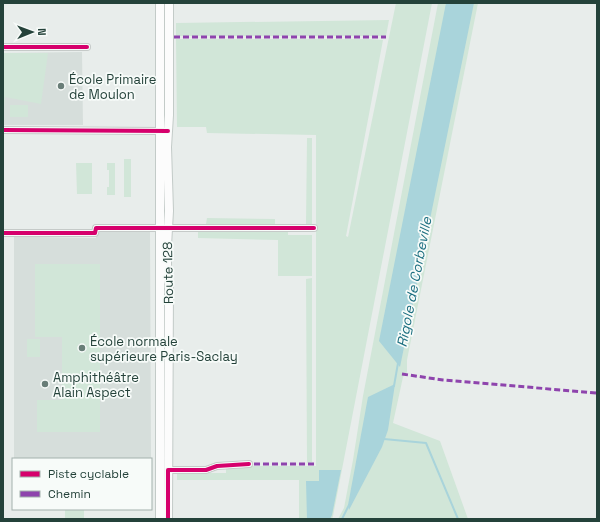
<svg xmlns="http://www.w3.org/2000/svg" width="600" height="522" font-family="'Space Grotesk',sans-serif">
<style>
.built{fill:#d6dedb}
.green{fill:#d1e6d8}
.water{fill:#a9d4db}
.lines{fill:none;stroke-linecap:round;stroke-linejoin:round}
.stream{stroke:#a9d4db;stroke-width:2}
.street-casing{stroke:#c5cac8;stroke-width:8}
.secondary-casing{stroke:#c3cbc8;stroke-width:10}
.street{stroke:#fcfcfc;stroke-width:5.5}
.secondary{stroke:#fcfcfc;stroke-width:8}
.quiet{stroke:#8e44ad;stroke-width:3;stroke-dasharray:6 3;stroke-linecap:butt}
.cycleway-casing{stroke:#f7fbf9;stroke-width:6}
.cycleway{stroke:#d6006c;stroke-width:4}
.poi-dot{fill:#697e78;stroke:#f7fbf9;stroke-width:1.5}
.labels{text-anchor:middle;dominant-baseline:central;stroke-width:3.5;stroke-linejoin:round;paint-order:stroke}
.poi-label{font-size:13px;fill:#24423a;stroke:#f7fbf9;text-anchor:start}
.street-label{font-size:13px;fill:#24423a;stroke:#f7fbf9}
.water-label{font-size:14px;font-style:italic;fill:#1c6f80;stroke:#f7fbf9}
</style>
<rect width="100%" height="100%" fill="#e8edeb"/>
<g class="built">
<polygon points="82,52 83,125 3,125 3,53"/>
<polygon points="96,232 150,232 151,459 14,459 14,235 36,235 36,237 96,238"/>
</g>
<g class="green">
<polygon points="396,3 432,3 333,516 332,519 299,519 299,480 177,480 177,473 226,473 226,468 248,468 248,466 316,466 316,135 207,133 206,127 177,127 176,39 368,39 383,40 346,236 348,237"/>
<polygon points="438,3 478,3 407,360 407,372 403,377 393,423 440,441 468,519 338,519 344,508 353,460 363,396"/>
<polygon points="389,20 386,36 176,36 176,23"/>
<polygon points="3,53 48,53 41,104 5,97 4,106 3,106"/>
<rect x="10" y="105" width="18" height="12"/>
<polygon points="307,138 312,138 312,224 306,224"/>
<rect x="124" y="159" width="7" height="38"/>
<polygon points="76,163 92,163 92,194 77,194"/>
<polygon points="107,163 115,163 115,195 107,195 107,187 109,187 109,170 107,170"/>
<polygon points="207,218 275,219 275,224 206,224"/>
<polygon points="198,232 288,232 288,235 312,235 312,276 278,276 278,240 198,238"/>
<polygon points="35,264 100,264 100,432 37,432 37,400 62,400 62,337 35,337"/>
<polygon points="312,278 312,462 307,463 306,279"/>
<rect x="27" y="339" width="13" height="18"/>
<rect x="65" y="509" width="19" height="10"/>
</g>
<g class="water">
<polygon points="446,3 474,3 400,367 379,341"/>
<polygon points="395,384 388,430 382,447 349,510 348,505 368,397"/>
<polygon points="319,470 341,470 332,515 330,519 307,519 306,481 319,481"/>
</g>
<g class="lines">
<g class="stream">
<polyline points="394,386 398,363"/>
<polyline points="384,439 426,443 458,519"/>
<polyline points="342,519 349,505"/>
</g>
<g class="street-casing">
<g id="street">
<polyline points="3,47 87,47"/>
<polyline points="3,130 163,131"/>
<polyline points="3,233 95,233 96,228 314,228"/>
<polyline points="168,470 206,470 217,466 249,464"/>
</g>
</g>
<g class="secondary-casing">
<g id="secondary">
<polyline points="160,519 160,3"/>
<polyline points="168,519 169,285 167,274 167,246 169,211 167,147 169,115 169,3"/>
</g>
</g>
<use href="#street" class="street"/>
<use href="#secondary" class="secondary"/>
<g class="quiet">
<polyline points="174,37 386,37"/>
<polyline points="402,374 443,380 597,393"/>
<polyline points="245,464 314,464"/>
</g>
<g class="cycleway-casing">
<g id="cycleway">
<polyline points="3,47 87,47"/>
<polyline points="3,130 168,131"/>
<polyline points="3,233 95,233 96,228 314,228"/>
<polyline points="168,519 168,470 206,470 217,466 249,464"/>
</g>
</g>
<use href="#cycleway" class="cycleway"/>
</g>
<g class="poi-dot">
<circle cx="61" cy="86" r="4"/>
<circle cx="82" cy="348" r="4"/>
<circle cx="45" cy="384" r="4"/>
</g>
<g class="labels">
<g class="poi-label">
<text x="69" y="79">École Primaire<tspan x="69" dy="15">de Moulon</tspan></text>
<text x="90" y="341">École normale<tspan x="90" dy="15">supérieure Paris-Saclay</tspan></text>
<text x="53" y="377">Amphithéâtre<tspan x="53" dy="15">Alain Aspect</tspan></text>
</g>
<g class="street-label">
<text transform="translate(168 273) rotate(-91)">Route 128</text>
</g>
<g class="water-label">
<text transform="translate(414 282) rotate(-79)">Rigole de Corbeville</text>
</g>
</g>
<rect width="600" height="522" fill="none" stroke="#24423a" stroke-width="8"/>
<rect x="12" y="458" width="140" height="52" fill="#f7fbf9" stroke="#a3b1ad"/>
<rect x="20" y="471" width="20" height="6" fill="#d6006c" stroke="#a3b1ad"/>
<text x="48" y="478" font-size="12" fill="#24423a">Piste cyclable</text>
<rect x="20" y="491" width="20" height="6" fill="#8e44ad" stroke="#a3b1ad"/>
<text x="48" y="498" font-size="12" fill="#24423a">Chemin</text>
<g transform="translate(32 32) rotate(89)" stroke="#f7fbf9" stroke-width="3" paint-order="stroke">
<path d="M0-3L7 15L0 10L-7 15Z" fill="#24423a"/>
<text y="-6" font-size="11" font-weight="bold" text-anchor="middle" fill="#24423a">N</text>
</g>
</svg>
